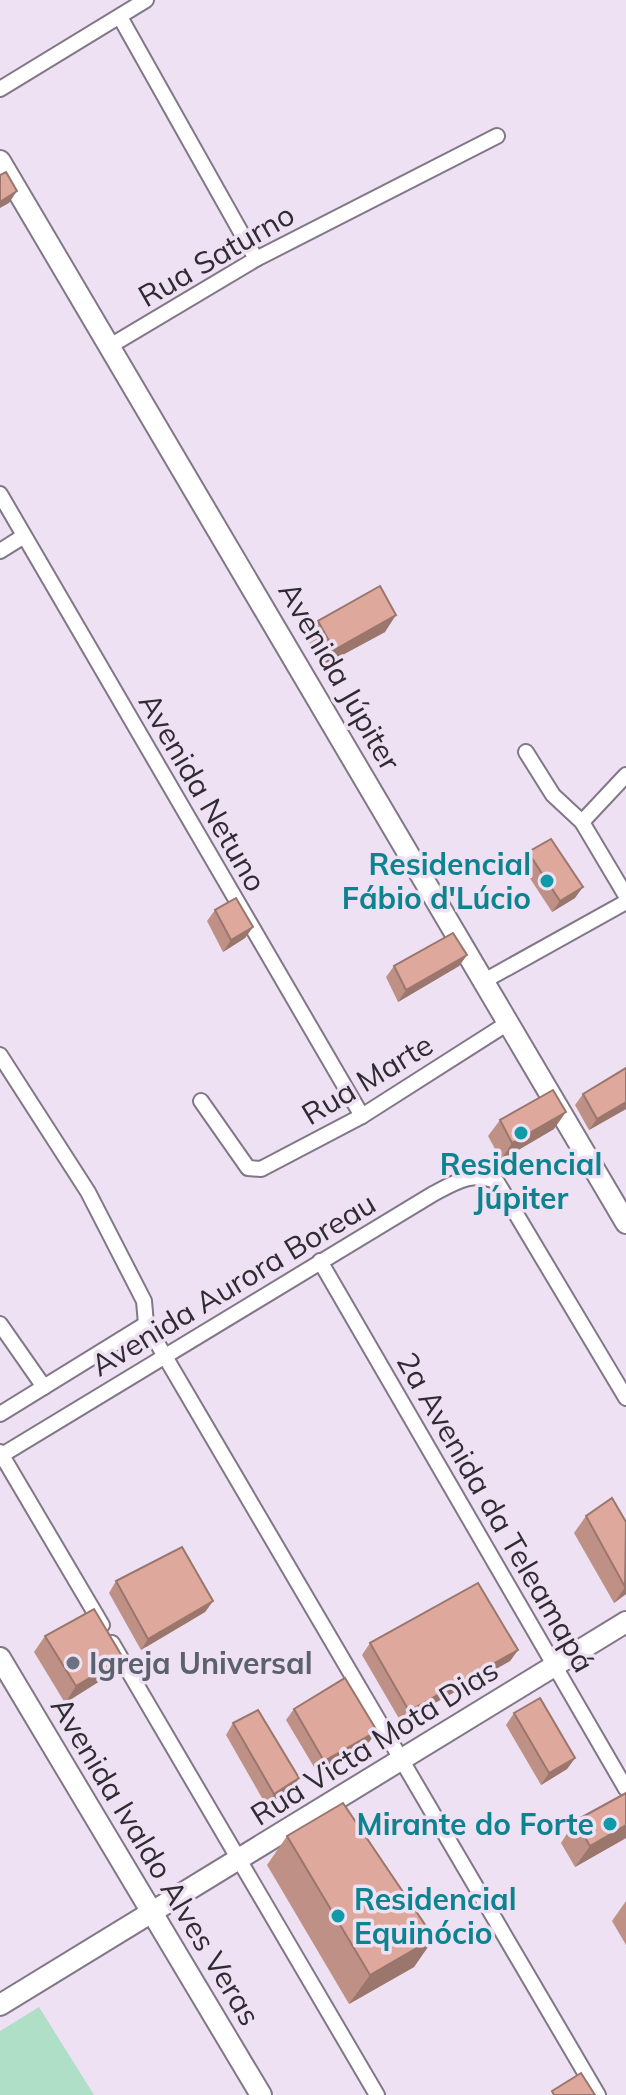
<svg xmlns="http://www.w3.org/2000/svg" width="626" height="2095" font-family="Mulish,sans-serif">
<style>
.green{fill:#b0dfc8}
.lines{fill:none;stroke-linecap:round;stroke-linejoin:round}
.street-casing{stroke:#827786;stroke-width:18}
.secondary-casing{stroke:#827786;stroke-width:24}
.street{stroke:#fff;stroke-width:14}
.secondary{stroke:#fff;stroke-width:20}
.wall{fill:#bf9186}
.shaded-wall{fill:#9b766d}
.building{fill:#dea99c;stroke:#9b766d;stroke-width:2}
.culture-dot{fill:#0f9aa8;stroke:#ede1f3;stroke-width:3}
.worship-dot{fill:#6b7280;stroke:#ede1f3;stroke-width:3}
.labels{text-anchor:middle;dominant-baseline:central;stroke-width:7;stroke-linejoin:round;paint-order:stroke}
.street-label{font-size:30px;fill:#2f2b31;stroke:#ede1f3}
.culture-label{font-size:30px;font-weight:bold;fill:#0d838f;stroke:#ede1f3;text-anchor:end}
.worship-label{font-size:30px;font-weight:bold;fill:#5b616d;stroke:#ede1f3;text-anchor:start}
</style>
<rect width="100%" height="100%" fill="#ede1f3"/>
<polygon class="green" points="39,2007 94,2095 0,2095 0,2031"/>
<g class="lines">
<g class="street-casing">
<g id="street">
<polyline points="120,17 256,259"/>
<polyline points="0,89 146,0"/>
<polyline points="110,346 256,259 497,136"/>
<polyline points="0,494 362,1116"/>
<polyline points="0,551 24,536"/>
<polyline points="526,752 553,795 582,822 626,896"/>
<polyline points="582,822 626,775"/>
<polyline points="484,981 626,902"/>
<polyline points="0,1055 88,1192 144,1301 146,1324 598,2095"/>
<polyline points="201,1101 248,1168 261,1169 362,1116 508,1023"/>
<polyline points="320,1261 626,1789"/>
<polyline points="0,1324 44,1387"/>
<polyline points="0,1414 146,1324"/>
<polyline points="0,1452 102,1625"/>
<path d="M 2,1455 L 433,1194 C 454,1183 473,1170 497,1182 L 626,1398"/>
<polyline points="112,1643 377,2095"/>
</g>
</g>
<g class="secondary-casing">
<g id="secondary">
<polyline points="0,161 626,1223"/>
<polyline points="0,1658 261,2095"/>
<polyline points="0,2005 626,1622"/>
</g>
</g>
<use href="#street" class="street"/>
<use href="#secondary" class="secondary"/>
</g>
<g class="wall">
<polygon points="318,621 385,632 322,666 306,637"/>
<polygon points="528,852 575,898 552,912 520,863"/>
<polygon points="215,910 253,927 245,938 223,952 207,921"/>
<polygon points="467,955 459,966 398,1002 386,977 394,966"/>
<polygon points="626,1068 626,1109 589,1130 575,1105 583,1094"/>
<polygon points="500,1120 554,1129 501,1160 488,1136"/>
<polygon points="586,1516 626,1522 626,1594 614,1603 574,1533"/>
<polygon points="116,1581 213,1601 205,1612 141,1650 109,1593"/>
<polygon points="45,1636 111,1674 65,1703 34,1652"/>
<polygon points="370,1643 518,1650 510,1661 401,1722 362,1655"/>
<polygon points="294,1709 377,1731 369,1742 317,1772 286,1720"/>
<polygon points="514,1713 575,1758 567,1769 541,1785 506,1725"/>
<polygon points="233,1723 299,1778 291,1790 266,1805 226,1735"/>
<polygon points="626,1793 626,1838 575,1867 561,1843 575,1821"/>
<polygon points="287,1836 434,1938 414,1967 349,2004 267,1865"/>
<polygon points="626,1901 626,1945 612,1921"/>
</g>
<g class="shaded-wall">
<polygon points="17,191 9,203 0,208 0,202"/>
<polygon points="396,615 385,632 322,666 334,650"/>
<polygon points="583,887 575,898 552,912 560,901"/>
<polygon points="253,927 245,938 223,952 231,940"/>
<polygon points="467,955 459,966 398,1002 406,990"/>
<polygon points="626,1102 626,1109 589,1130 597,1119"/>
<polygon points="566,1112 554,1129 501,1160 512,1143"/>
<polygon points="626,1586 626,1594 614,1603"/>
<polygon points="213,1601 205,1612 141,1650 148,1639"/>
<polygon points="518,1650 510,1661 401,1722 409,1711"/>
<polygon points="123,1658 111,1674 65,1703 76,1686"/>
<polygon points="377,1731 369,1742 317,1772 324,1761"/>
<polygon points="575,1758 567,1769 541,1785 549,1773"/>
<polygon points="299,1778 291,1790 266,1805 274,1794"/>
<polygon points="626,1825 626,1838 575,1867 590,1846"/>
<polygon points="434,1938 414,1967 349,2004 370,1975"/>
</g>
<g class="building">
<polygon points="6,172 17,191 0,202 0,175"/>
<polygon points="380,586 396,615 334,650 318,621"/>
<polygon points="551,839 583,887 560,901 528,852"/>
<polygon points="236,898 253,927 231,940 215,910"/>
<polygon points="453,933 467,955 406,990 394,966"/>
<polygon points="626,1068 626,1102 597,1119 583,1094"/>
<polygon points="553,1090 566,1112 512,1143 500,1120"/>
<polygon points="612,1498 626,1522 625,1587 586,1516"/>
<polygon points="182,1547 213,1601 148,1639 116,1581"/>
<polygon points="478,1583 518,1650 409,1711 370,1643"/>
<polygon points="94,1609 123,1658 76,1686 45,1636"/>
<polygon points="345,1678 377,1731 324,1761 294,1709"/>
<polygon points="540,1698 575,1758 549,1773 514,1713"/>
<polygon points="258,1710 299,1778 274,1794 233,1723"/>
<polygon points="626,1793 626,1825 590,1846 575,1821"/>
<polygon points="343,1803 434,1938 370,1975 287,1836"/>
<polygon points="581,2073 595,2095 554,2095 552,2091"/>
</g>
<g class="culture-dot">
<circle cx="547" cy="881" r="8"/>
<circle cx="521" cy="1133" r="8"/>
<circle cx="610" cy="1824" r="8"/>
<circle cx="338" cy="1916" r="8"/>
</g>
<circle class="worship-dot" cx="73" cy="1663" r="8"/>
<g class="labels">
<g class="street-label">
<text transform="translate(216 255) rotate(-30)">Rua Saturno</text>
<text transform="translate(340 676) rotate(60)">Avenida Júpiter</text>
<text transform="translate(203 792) rotate(60)">Avenida Netuno</text>
<text transform="translate(367 1079) rotate(-31)">Rua Marte</text>
<text transform="translate(233 1284) rotate(-31)">Avenida Aurora Boreau</text>
<text transform="translate(496 1512) rotate(60)">2a Avenida da Teleamapá</text>
<text transform="translate(374 1742) rotate(-32)">Rua Victa Mota Dias</text>
<text transform="translate(156 1861) rotate(59)">Avenida Ivaldo Alves Veras</text>
</g>
<g class="culture-label">
<text x="531" y="864">Residencial<tspan x="531" dy="34">Fábio d'Lúcio</tspan></text>
<text x="521" y="1164" text-anchor="middle">Residencial<tspan x="521" dy="34">Júpiter</tspan></text>
<text x="594" y="1824">Mirante do Forte</text>
<text x="354" y="1899" text-anchor="start">Residencial<tspan x="354" dy="34">Equinócio</tspan></text>
</g>
<g class="worship-label">
<text x="89" y="1663">Igreja Universal</text>
</g>
</g>
</svg>
